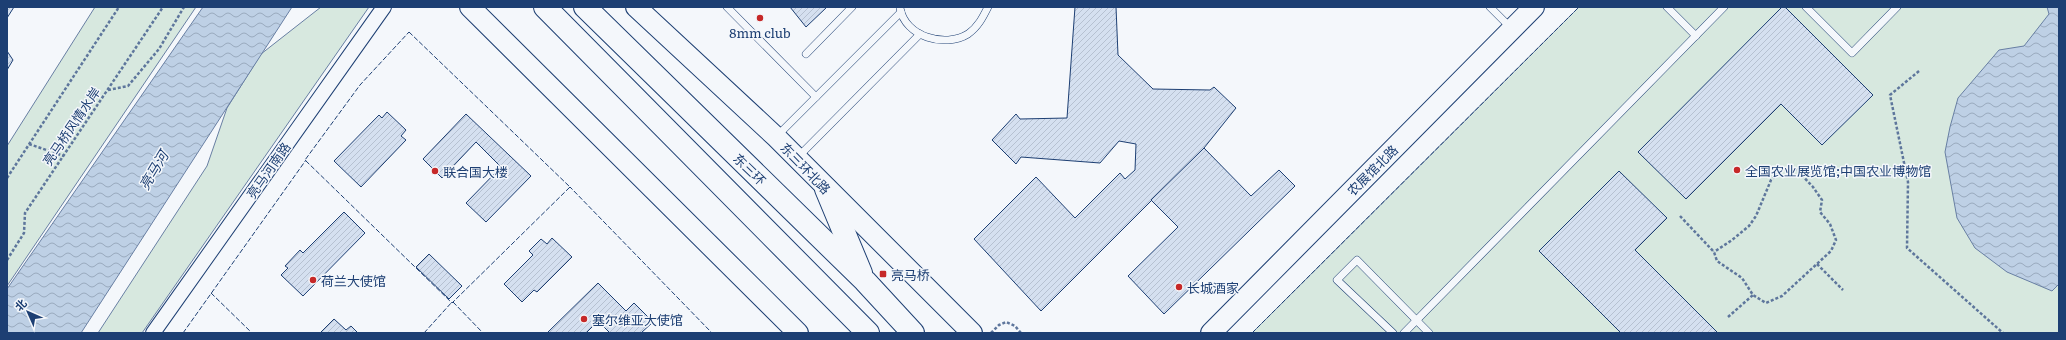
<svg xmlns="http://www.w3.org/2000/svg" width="2066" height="340" font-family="Literata,'Noto Sans SC',serif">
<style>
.park{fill:#d7e8df;stroke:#687fa3}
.water{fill:url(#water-waves);stroke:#687fa3}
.building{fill:url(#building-hatch);stroke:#1d3f73}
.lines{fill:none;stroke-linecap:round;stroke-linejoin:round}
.lane-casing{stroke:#1d3f73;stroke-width:8}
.street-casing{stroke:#1d3f73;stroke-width:16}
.secondary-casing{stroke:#1d3f73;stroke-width:22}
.highway-casing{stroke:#1d3f73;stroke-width:24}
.path{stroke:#5e769c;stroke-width:2.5;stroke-dasharray:3 2;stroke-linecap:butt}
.lane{stroke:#f4f7fb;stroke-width:7}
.street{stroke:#f4f7fb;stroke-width:14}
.secondary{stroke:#f4f7fb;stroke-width:20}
.highway{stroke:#f4f7fb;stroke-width:22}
.fence{stroke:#1d3f73;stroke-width:1;stroke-dasharray:5 2;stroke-linecap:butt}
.poi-dot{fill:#c62828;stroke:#f4f7fb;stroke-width:1.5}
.labels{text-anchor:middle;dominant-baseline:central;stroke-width:3;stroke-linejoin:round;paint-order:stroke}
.poi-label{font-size:13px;fill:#1d3f73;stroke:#f4f7fb;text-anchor:start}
.street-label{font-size:13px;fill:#1d3f73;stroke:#f4f7fb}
.water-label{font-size:14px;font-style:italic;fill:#1d3f73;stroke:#f4f7fb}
</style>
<defs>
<pattern id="water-waves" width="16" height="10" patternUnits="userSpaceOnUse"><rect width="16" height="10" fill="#bed0e5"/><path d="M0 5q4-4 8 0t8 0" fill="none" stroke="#9aaabe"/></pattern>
<pattern id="building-hatch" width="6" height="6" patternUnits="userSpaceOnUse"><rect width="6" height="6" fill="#d5e0f0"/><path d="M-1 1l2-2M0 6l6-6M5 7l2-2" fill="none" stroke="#b6c1d1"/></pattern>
</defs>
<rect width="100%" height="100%" fill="#f4f7fb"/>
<g class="park">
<polygon points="95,7 196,7 7,286 7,146"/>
<polygon points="321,7 369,7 142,333 98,333 207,166 227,108 261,54"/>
<polygon points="1579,7 2059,7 2059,333 1252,333"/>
</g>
<g class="water">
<polygon points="203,7 292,7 81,333 7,333 7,289"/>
<polygon points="2047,7 2059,7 2059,284 2052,291 2007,272 1975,248 1957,218 1945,152 1950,127 1958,98 1999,50 2024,46 2049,14"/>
</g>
<g class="building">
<polygon points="7,7 14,7 7,18"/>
<polygon points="790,7 827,7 806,27"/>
<polygon points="1075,7 1116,7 1118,55 1153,89 1210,90 1214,87 1236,108 1204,148 1041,311 974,239 1036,177 1075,218 1120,173 1125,179 1135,170 1136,144 1119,141 1100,163 1021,157 1016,164 992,140 1016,114 1020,119 1067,118"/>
<polygon points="1782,7 1785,7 1873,95 1822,145 1781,104 1686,199 1638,152"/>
<polygon points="7,51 13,60 7,70"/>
<polygon points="387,112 406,130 401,136 406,140 361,187 334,161 379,115 382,118"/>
<polygon points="466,114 531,176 486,222 466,203 501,167 476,142 442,178 423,159"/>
<polygon points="1204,148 1251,196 1279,170 1295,186 1164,314 1128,276 1178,227 1151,200"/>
<polygon points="1619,171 1667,218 1635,250 1718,333 1621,333 1539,251"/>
<polygon points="344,212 365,233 303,296 281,275 288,268 285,266 300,250 303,253"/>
<polygon points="552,238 572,257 537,292 534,290 522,302 504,284 533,255 529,251 541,239 547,244"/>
<polygon points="429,254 462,286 449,299 416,267"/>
<polygon points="598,283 626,311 634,303 653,322 641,333 610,333 598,321 586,333 547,333"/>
<polygon points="334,319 346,330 351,326 358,333 320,333"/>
</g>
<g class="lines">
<g class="lane-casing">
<g id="lane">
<polyline points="727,7 816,97"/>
<polyline points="1490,7 1511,28"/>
<polyline points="1667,7 1696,36"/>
<polyline points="1806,7 1852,53 1897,7"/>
<path d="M 900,8 C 905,37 945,48 968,34 C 978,27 983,17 988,7"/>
<polyline points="806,54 852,7"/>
<polyline points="777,136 901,12"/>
<polyline points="798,157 920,34"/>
<polyline points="1393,333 1337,280 1357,260 1429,333"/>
<polyline points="1404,333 1724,7"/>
</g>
</g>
<g class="street-casing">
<polyline id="street" points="153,333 384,7"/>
</g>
<g class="secondary-casing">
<g id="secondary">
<polyline points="470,7 798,333"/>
<polyline points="636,7 776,137 972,333"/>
<polyline points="1211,333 1534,7"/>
</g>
</g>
<g class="highway-casing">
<g id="highway">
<polyline points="545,7 868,333"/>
<polyline points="585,7 865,281 913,333"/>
<polyline points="826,189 861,273"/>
</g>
</g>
<g class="path">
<polyline points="1919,71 1890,95 1908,182 1907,248 2003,333"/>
<polyline points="108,90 128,86 159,49 184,7"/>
<polyline points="29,144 64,156"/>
<polyline points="7,178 119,7"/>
<polyline points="1680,216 1714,252 1717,261 1742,278 1753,295 1766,303 1782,296 1831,251 1836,240 1830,224 1820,212 1822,200 1813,187 1796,169 1783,169 1771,180 1756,216 1749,226 1732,240 1714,252"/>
<polyline points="7,260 24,233 25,213 163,7"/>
<polyline points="1817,264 1843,290"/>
<polyline points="1728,317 1753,295"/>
<polyline points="991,333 999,325 1006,322 1015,326 1021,333"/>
</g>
<use href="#lane" class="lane"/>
<use href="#street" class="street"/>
<use href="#secondary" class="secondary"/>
<use href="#highway" class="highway"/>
<g class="fence">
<polygon points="409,32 570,187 452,303 305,160 360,85"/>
<polyline points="569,188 570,187 712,333"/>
<polyline points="211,293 252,333"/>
<polyline points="453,302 483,333"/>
<polyline points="183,333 306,160"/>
<polyline points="424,333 452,302"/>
<polyline points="1252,333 1579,7"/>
</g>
</g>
<g class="poi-dot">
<circle cx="760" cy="18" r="4"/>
<circle cx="1737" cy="170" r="4"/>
<circle cx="435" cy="171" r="4"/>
<rect x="879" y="270" width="8" height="8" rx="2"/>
<circle cx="313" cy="280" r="4"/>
<circle cx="1179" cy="287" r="4"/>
<circle cx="584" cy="319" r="4"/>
</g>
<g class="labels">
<g class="poi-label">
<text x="760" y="32" text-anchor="middle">8mm club</text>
<text x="1745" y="170">全国农业展览馆;中国农业博物馆</text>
<text x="443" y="171">联合国大楼</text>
<text x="891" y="274">亮马桥</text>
<text x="321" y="280">荷兰大使馆</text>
<text x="1187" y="287">长城酒家</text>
<text x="592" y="319">塞尔维亚大使馆</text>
</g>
<g class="street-label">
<text transform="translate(71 126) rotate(-56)">亮马桥风情水岸</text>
<text transform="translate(806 168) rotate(46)">东三环北路</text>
<text transform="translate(750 169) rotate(44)">东三环</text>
<text transform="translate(268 170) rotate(-55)">亮马河南路</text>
<text transform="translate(1372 170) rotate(-45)">农展馆北路</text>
</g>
<g class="water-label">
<text transform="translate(153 170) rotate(-59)">亮马河</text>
</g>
</g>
<rect width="2066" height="340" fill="none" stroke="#1d3f73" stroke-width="16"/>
<g transform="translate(28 312) rotate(315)" stroke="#f4f7fb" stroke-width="3" paint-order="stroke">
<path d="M0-3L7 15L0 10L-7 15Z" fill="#1d3f73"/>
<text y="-6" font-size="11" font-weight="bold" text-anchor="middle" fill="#1d3f73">北</text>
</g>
</svg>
